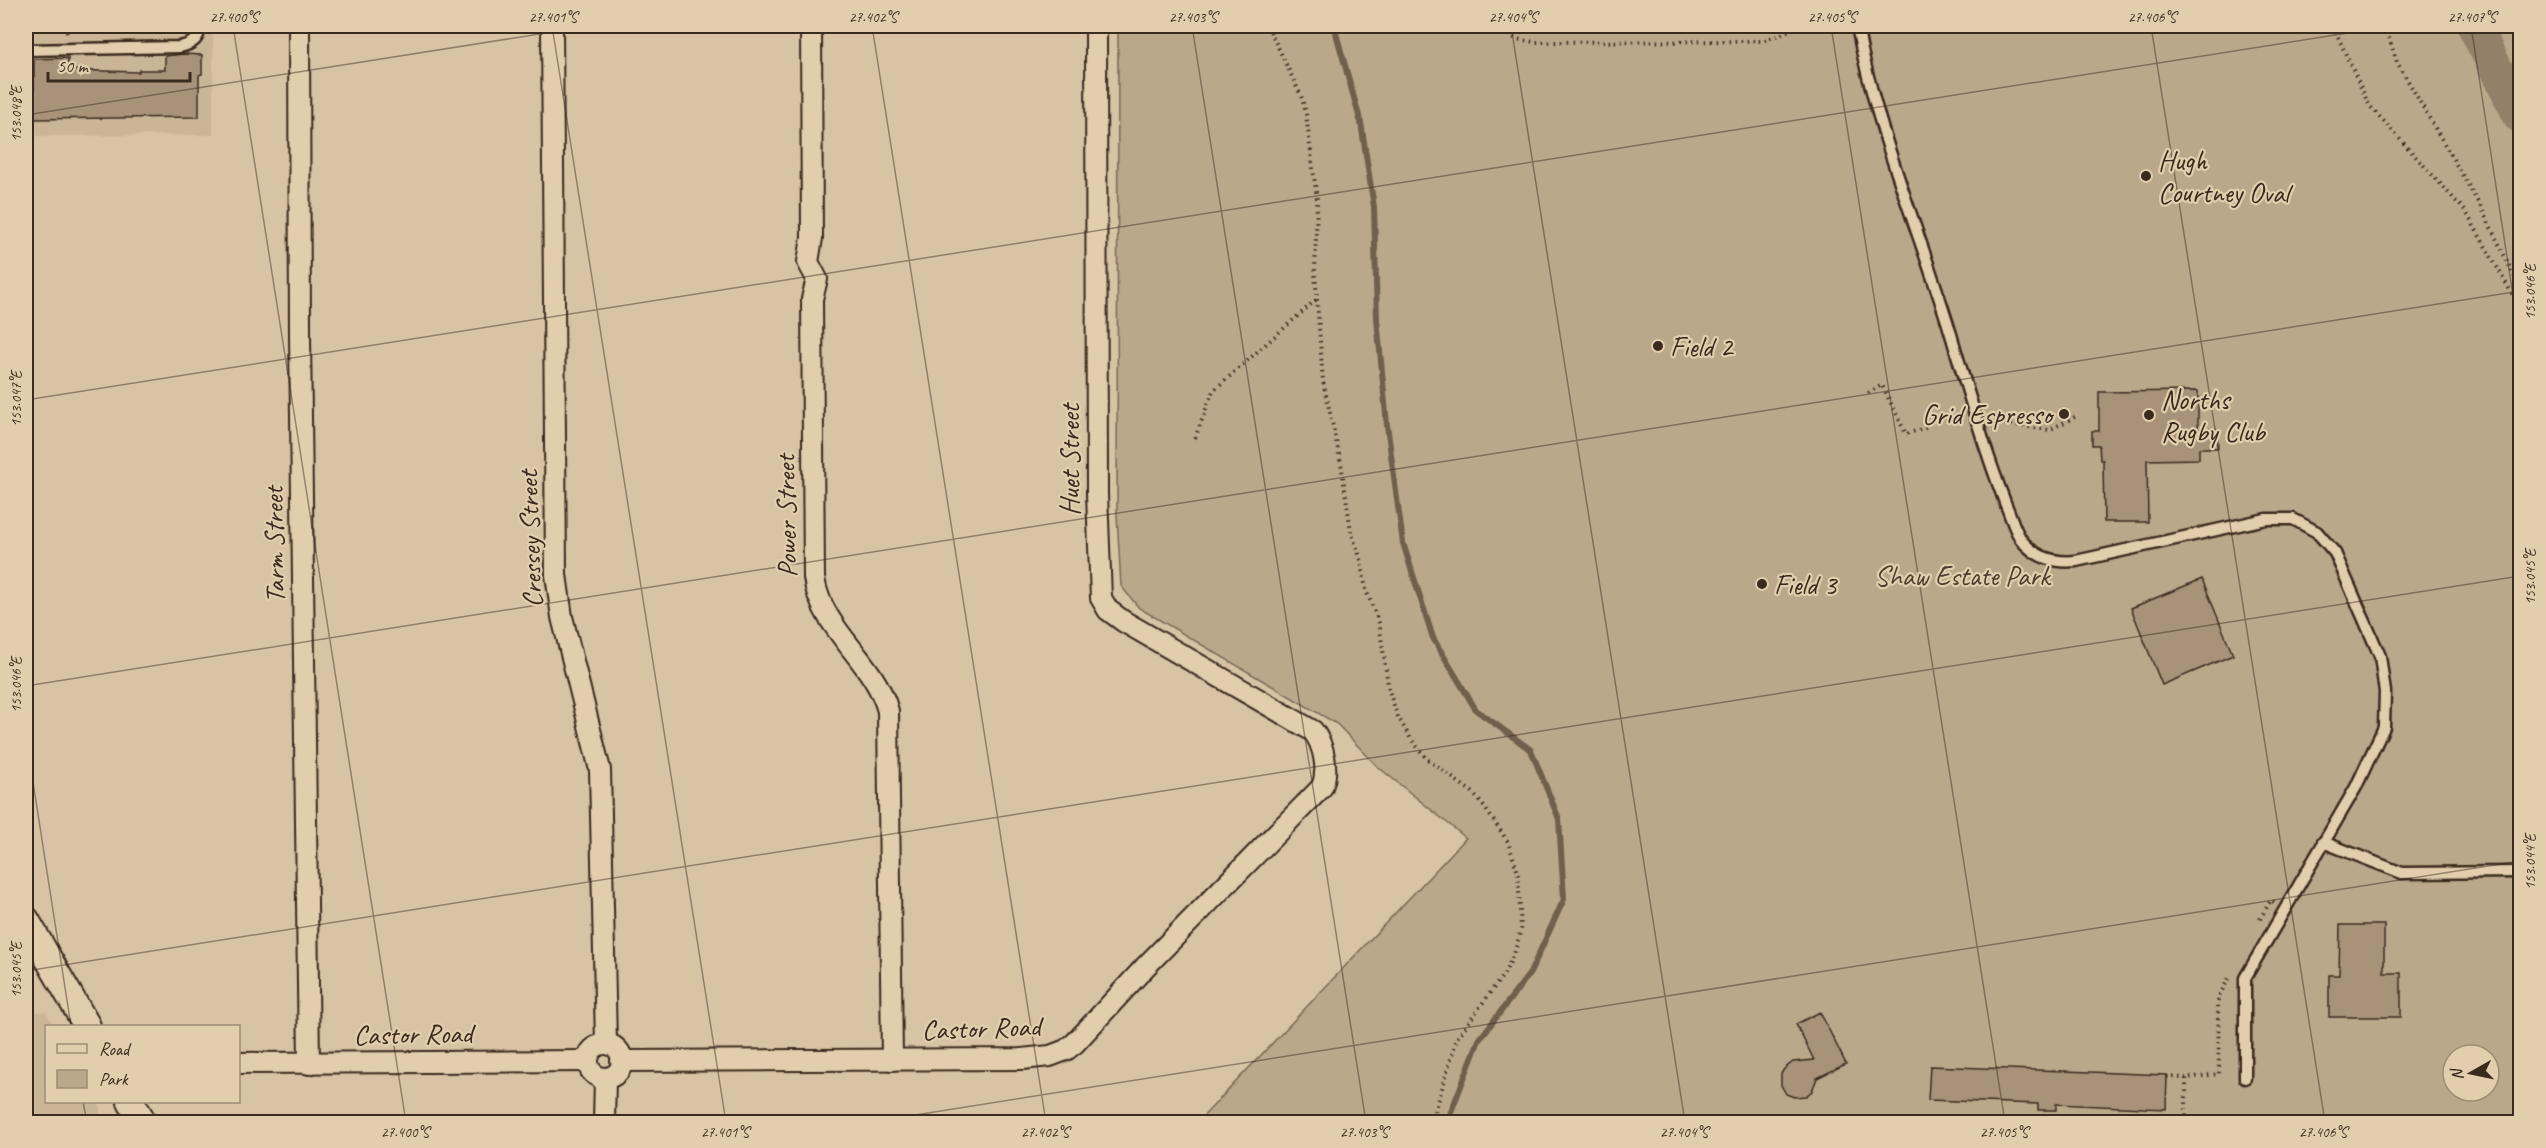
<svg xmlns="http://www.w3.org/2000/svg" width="2546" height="1148" font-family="Caveat,sans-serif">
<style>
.built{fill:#cab597}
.green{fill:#bba78a;stroke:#7b6854;stroke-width:1.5;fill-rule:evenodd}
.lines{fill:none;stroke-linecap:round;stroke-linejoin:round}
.stream{stroke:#705e4b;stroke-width:6}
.river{stroke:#938069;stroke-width:34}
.building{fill:#a8937a;stroke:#3b2a1e;stroke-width:1.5}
.service-casing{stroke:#3b2a1e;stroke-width:15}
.minor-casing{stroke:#3b2a1e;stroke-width:24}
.tertiary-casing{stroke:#3b2a1e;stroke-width:30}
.path{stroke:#3b2a1e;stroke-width:4;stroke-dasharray:1.5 4.5;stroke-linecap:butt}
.service{stroke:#e2cdac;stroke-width:10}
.minor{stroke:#e2cdac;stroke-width:20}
.tertiary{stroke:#e2cdac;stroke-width:26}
.ticks{fill:none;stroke:#3b2a1e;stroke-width:1.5;stroke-opacity:0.45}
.poi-dot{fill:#3b2a1e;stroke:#e2cdac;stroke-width:2}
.labels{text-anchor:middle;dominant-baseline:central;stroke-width:4.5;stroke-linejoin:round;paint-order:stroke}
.poi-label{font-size:28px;fill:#3b2a1e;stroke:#e2cdac;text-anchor:start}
.street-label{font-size:28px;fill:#3b2a1e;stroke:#e2cdac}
.park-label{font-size:28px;fill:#4e3d2e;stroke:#e2cdac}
.neatline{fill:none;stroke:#3b2a1e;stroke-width:2}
.ticks-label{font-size:15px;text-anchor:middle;fill:#3b2a1e}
</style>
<rect width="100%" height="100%" fill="#d8c3a4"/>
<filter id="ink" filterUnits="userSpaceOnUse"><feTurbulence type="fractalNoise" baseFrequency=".0167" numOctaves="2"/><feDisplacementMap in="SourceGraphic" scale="12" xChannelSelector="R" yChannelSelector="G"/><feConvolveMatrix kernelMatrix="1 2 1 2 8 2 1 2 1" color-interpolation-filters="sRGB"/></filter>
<g filter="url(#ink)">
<g class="built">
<polygon points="26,26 213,26 213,135 26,136"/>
<polygon points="26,1012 46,1012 54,1026 46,1026 46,1102 97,1102 100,1106 100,1122 26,1122"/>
</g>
<path class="green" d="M 1118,26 L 2520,26 L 2520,1122 L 1198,1122 L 1466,838 L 1377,766 L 1337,724 L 1139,608 L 1121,586 L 1117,515 ZM 2453,1055 L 2489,1055 L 2489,1091 L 2453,1091 Z"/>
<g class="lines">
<polyline class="stream" points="1334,26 1361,123 1374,207 1377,319 1387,425 1403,543 1433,638 1476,710 1531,750 1559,819 1564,899 1530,973 1479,1040 1447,1122"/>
<polyline class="river" points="2474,26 2520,116"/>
</g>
<g class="building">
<polygon points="184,54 202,55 202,74 199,75 199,117 34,119 34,59 68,58 68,70 139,72 139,70 165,70 165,56"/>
<polygon points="2198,391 2198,430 2217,429 2218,448 2199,448 2199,459 2147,460 2148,522 2104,522 2103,460 2100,460 2099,445 2092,445 2092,431 2099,431 2099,392"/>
<polygon points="2202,579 2233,655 2162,685 2131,608"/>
<polygon points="2340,925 2384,925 2384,973 2401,973 2401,1017 2329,1017 2329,975 2339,975"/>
<polygon points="1820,1012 1846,1064 1817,1078 1812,1091 1806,1096 1794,1097 1786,1094 1781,1085 1781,1074 1784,1069 1793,1062 1814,1060 1796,1024"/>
<polygon points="1930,1066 2167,1075 2166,1109 2056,1104 2056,1110 2038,1110 2038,1104 1928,1100"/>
</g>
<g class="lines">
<g class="service-casing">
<g id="service">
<path d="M 1857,26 C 1876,130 1919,230 1950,331 C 1967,389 1984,448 2006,505 C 2011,516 2015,533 2023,542 C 2037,558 2056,563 2076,561 L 2266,519 L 2293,519 L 2317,532 L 2335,553 L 2380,656 L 2385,692 L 2384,727 L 2356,787 L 2245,978 L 2245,1078"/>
<path d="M 26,50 L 180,47 C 193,44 199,39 200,26"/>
<polyline points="2323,842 2402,873 2520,872"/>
</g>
</g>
<g class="minor-casing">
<g id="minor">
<polyline points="299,26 300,336 309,1064"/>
<polyline points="552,26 556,575 562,617 600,770 606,1044"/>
<path d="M 811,26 L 812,238 L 808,262 L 817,279 L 812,299 L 814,578 C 821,630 875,661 888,711 L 892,1060"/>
<circle cx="605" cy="1061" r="17"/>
<path d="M 621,1061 L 1022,1059 L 1050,1056 L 1066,1050 L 1075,1043 L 1145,967 L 1322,787 C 1329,770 1324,745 1313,731 L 1123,621 L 1108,610 L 1101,598 L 1097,494 L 1096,26"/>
<polyline points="238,1063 588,1061"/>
<polyline points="604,1122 605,1078"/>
</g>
</g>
<g class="tertiary-casing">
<g id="tertiary">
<polyline points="26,920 87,1026"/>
<polyline points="131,1102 143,1122"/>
</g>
</g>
<g class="path">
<polyline points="65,26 68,36"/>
<polyline points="1268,26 1302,98 1306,114 1317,199 1315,273 1323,381 1341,463 1351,531 1361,560 1366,590 1379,623 1389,691 1398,717 1411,739 1427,759 1472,792 1485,808 1508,842 1518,873 1521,929 1514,954 1504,974 1457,1038 1432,1122"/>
<polyline points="1501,26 1503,32 1516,39 1534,42 1762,41 1782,34 1797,26"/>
<polyline points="2333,26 2369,105 2466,212 2520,308"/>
<polyline points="2385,26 2397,62 2483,211 2520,288"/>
<polyline points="71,72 72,63"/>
<polyline points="1868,393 1882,385 1906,434 1929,427"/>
<polyline points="1946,421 1963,417"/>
<polyline points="1993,422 2049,430 2077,416"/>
<polyline points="1195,438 1213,391 1318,298"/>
<polyline points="2260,919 2271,900 2274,902"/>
<polyline points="2167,1077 2186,1078"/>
<polyline points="2186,1122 2186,1078 2219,1074 2218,998 2230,976"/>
</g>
<use href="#service" class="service"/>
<use href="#minor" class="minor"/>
<use href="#tertiary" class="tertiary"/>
</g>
</g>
<path class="ticks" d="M 233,26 L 406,1122M 552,26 L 726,1122M 872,26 L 1046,1122M 1192,26 L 1366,1122M 1511,26 L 1685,1122M 1831,26 L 2005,1122M 2151,26 L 2325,1122M 2471,26 L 2520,340M 26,115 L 590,26M 26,400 L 2392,26M 26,686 L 2520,291M 26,737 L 71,1026M 26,971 L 2520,576M 83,1102 L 87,1122M 871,1122 L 2520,861"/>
<g class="poi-dot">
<circle cx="2146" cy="176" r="6"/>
<circle cx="1658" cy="346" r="6"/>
<circle cx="2064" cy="414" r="6"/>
<circle cx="2149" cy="415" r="6"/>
<circle cx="1762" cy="584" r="6"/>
</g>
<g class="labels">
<g class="poi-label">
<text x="2158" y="160">Hugh<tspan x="2158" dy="32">Courtney Oval</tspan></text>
<text x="1670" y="346">Field 2</text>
<text x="2161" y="399">Norths<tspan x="2161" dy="32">Rugby Club</tspan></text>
<text x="2052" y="414" text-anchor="end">Grid Espresso</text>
<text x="1774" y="584">Field 3</text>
</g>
<g class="street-label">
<text transform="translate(1069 460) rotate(-90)">Huet Street</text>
<text transform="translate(786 516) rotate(-91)">Power Street</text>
<text transform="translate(530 539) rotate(-92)">Cressey Street</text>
<text transform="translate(274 545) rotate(-91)">Tarm Street</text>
<text transform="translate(981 1028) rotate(-2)">Castor Road</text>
<text transform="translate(413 1034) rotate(-1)">Castor Road</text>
</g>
<g class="park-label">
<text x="1962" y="575">Shaw Estate Park</text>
</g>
</g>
<rect width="2546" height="1148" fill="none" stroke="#e2cdac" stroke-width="66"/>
<rect x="45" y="1025" width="195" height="78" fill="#e2cdac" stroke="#9f8c73" stroke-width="1.5"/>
<rect x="57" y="1044" width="30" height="9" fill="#e2cdac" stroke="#9f8c73" stroke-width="1.5"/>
<text x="99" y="1055" font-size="18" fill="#3b2a1e">Road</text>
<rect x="57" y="1070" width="30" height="18" fill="#bba78a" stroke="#9f8c73" stroke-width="1.5"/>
<text x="99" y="1085" font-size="18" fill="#3b2a1e">Park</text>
<g transform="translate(2471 1073) rotate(261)"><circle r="28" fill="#e2cdac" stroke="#9f8c73" stroke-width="1.5"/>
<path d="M0-4.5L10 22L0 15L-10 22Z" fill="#3b2a1e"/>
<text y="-9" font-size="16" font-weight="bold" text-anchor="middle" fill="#3b2a1e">N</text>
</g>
<path d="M48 72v9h142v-9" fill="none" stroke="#3b2a1e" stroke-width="3"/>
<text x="57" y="72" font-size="18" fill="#3b2a1e" stroke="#e2cdac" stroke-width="4.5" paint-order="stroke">50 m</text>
<rect x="33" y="33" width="2480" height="1082" class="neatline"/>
<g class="ticks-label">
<text x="234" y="22">27.400°S</text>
<text x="553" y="22">27.401°S</text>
<text x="873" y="22">27.402°S</text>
<text x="1193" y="22">27.403°S</text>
<text x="1513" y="22">27.404°S</text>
<text x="1832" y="22">27.405°S</text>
<text x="2152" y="22">27.406°S</text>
<text x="2472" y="22">27.407°S</text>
<text transform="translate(16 114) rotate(-90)" y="5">153.048°E</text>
<text transform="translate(2530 292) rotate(-90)" y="5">153.046°E</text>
<text transform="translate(16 399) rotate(-90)" y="5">153.047°E</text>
<text transform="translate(2530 577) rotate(-90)" y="5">153.045°E</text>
<text transform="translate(16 685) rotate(-90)" y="5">153.046°E</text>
<text transform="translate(2530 862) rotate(-90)" y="5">153.044°E</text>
<text transform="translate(16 970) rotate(-90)" y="5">153.045°E</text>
<text x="405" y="1137">27.400°S</text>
<text x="725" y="1137">27.401°S</text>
<text x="1045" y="1137">27.402°S</text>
<text x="1364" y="1137">27.403°S</text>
<text x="1684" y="1137">27.404°S</text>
<text x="2004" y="1137">27.405°S</text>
<text x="2323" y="1137">27.406°S</text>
</g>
</svg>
